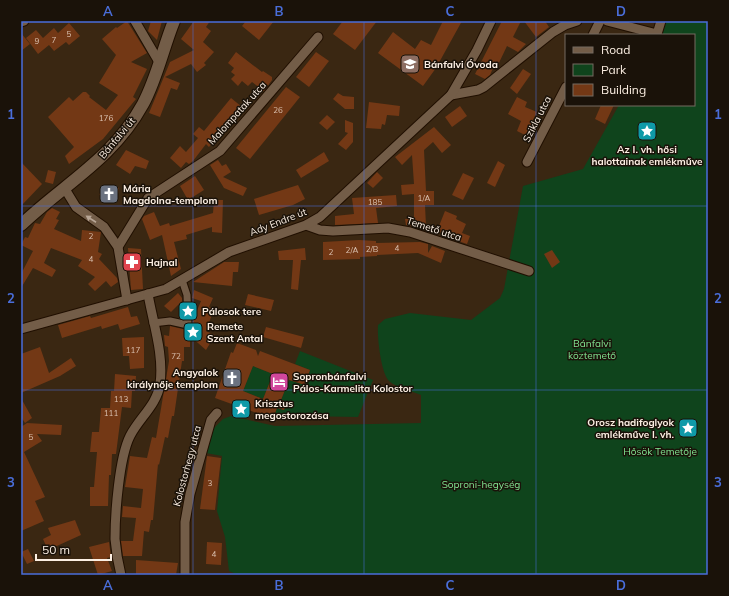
<svg xmlns="http://www.w3.org/2000/svg" width="729" height="596" font-family="Mulish,sans-serif">
<style>
.green{fill:#0f441c}
.building{fill:#733815;fill-rule:evenodd}
.lines{fill:none;stroke-linecap:round;stroke-linejoin:round}
.pedestrian-casing{stroke:#200f00;stroke-width:9}
.minor-casing{stroke:#200f00;stroke-width:11}
.tertiary-casing{stroke:#200f00;stroke-width:14}
.pedestrian{stroke:#735d48;stroke-width:7}
.minor{stroke:#735d48;stroke-width:9}
.tertiary{stroke:#735d48;stroke-width:12}
.oneway{fill:#b8a696}
.grid{fill:none;stroke:#4a6eda;stroke-width:1;stroke-opacity:0.55}
.labels{text-anchor:middle;dominant-baseline:central;stroke-width:3;stroke-linejoin:round;paint-order:stroke}
.number-label{font-size:8px;fill:#dac1b0}
.poi-label{font-size:10px;font-weight:bold;fill:#fcefe3;stroke:#1a1209;text-anchor:start}
.street-label{font-size:10px;fill:#fcefe3;stroke:#1a1209}
.park-label{font-size:10px;fill:#82e793;stroke:#1a1209}
.neatline{fill:none;stroke:#4a6eda;stroke-width:1.5}
.grid-label{font-size:13px;text-anchor:middle;font-weight:bold;fill:#4a6eda}
</style>
<rect width="100%" height="100%" fill="#3a2712"/>
<g class="green">
<path d="M 666,21 L 708,21 L 708,575 L 238,575 L 229,571 L 225,537 L 217,511 L 222,456 L 206,453 L 213,429 L 223,419 L 231,416 L 275,426 L 421,423 L 421,395 C 411,391 397,388 389,381 C 381,373 377,337 378,325 L 385,319 L 410,313 L 471,320 L 500,298 L 504,289 L 523,186 L 583,169 L 619,105 L 694,105 L 694,35 L 662,35 Z"/>
<polygon points="300,351 373,380 358,417 301,416 273,418 277,408 284,410 287,402 281,400 289,380 305,385 310,370 295,364"/>
<polygon points="253,366 273,374 263,399 243,391"/>
</g>
<g class="building">
<polygon points="127,21 147,53 131,62 147,69 133,97 136,99 103,139 69,164 65,156 74,147 48,117 69,97 73,101 83,92 86,92 90,96 89,97 106,110 118,95 99,83 116,55 102,39 116,27 117,28"/>
<polygon points="151,21 162,21 157,40 148,31"/>
<polygon points="194,21 210,21 206,27 211,31 203,42 214,52 204,63 206,65 197,72 191,64 165,77 180,83 177,90 171,88 160,117 149,113 170,62 194,50 181,39"/>
<polygon points="246,21 274,21 259,40 242,26"/>
<polygon points="343,21 377,21 355,50 333,34"/>
<polygon points="443,21 462,21 436,68 423,86 378,53 393,32 415,49 421,40 431,45"/>
<polygon points="502,21 521,21 513,37 526,44 518,52 507,46 496,69 493,68 490,75 485,79 475,74"/>
<polygon points="524,21 545,21 549,27 536,37"/>
<polygon points="69,23 80,36 69,45 66,42 54,51 49,45 38,54 26,38 36,30 43,38 54,28 58,33"/>
<polygon points="21,33 30,44 21,51"/>
<polygon points="236,52 262,72 263,71 272,77 272,80 264,91 252,82 248,86 242,81 238,86 231,79 235,75 231,72 234,68 228,63"/>
<polygon points="316,52 329,61 309,87 296,77"/>
<polygon points="523,69 531,74 517,94 510,88"/>
<polygon points="286,87 300,97 250,159 236,148"/>
<polygon points="338,93 343,96 354,97 354,109 345,109 333,99"/>
<polygon points="517,97 527,102 525,107 537,112 531,124 534,126 529,137 517,131 521,121 508,114"/>
<polygon points="231,98 242,107 226,126 222,125 212,137 215,139 209,147 206,144 193,161 189,164 186,162 181,168 170,158 180,146 186,152 198,138 193,134 199,127 204,131"/>
<polygon points="369,102 400,106 399,116 387,115 385,125 382,124 381,129 366,128"/>
<polygon points="601,105 614,105 605,124 595,119"/>
<polygon points="460,106 467,116 452,127 445,117"/>
<polygon points="327,115 335,122 327,130 319,123"/>
<polygon points="345,120 353,123 353,142 346,150 338,144 348,133 345,132"/>
<polygon points="434,127 451,145 442,153 433,142 424,150 426,191 434,191 434,205 425,205 426,226 414,227 406,225 405,219 414,218 414,194 402,195 401,185 414,184 412,155 402,165 395,157"/>
<polygon points="126,150 149,161 146,169 135,166 130,174 116,165"/>
<polygon points="324,152 329,161 301,178 296,170"/>
<polygon points="218,160 222,166 226,164 231,172 223,177 247,188 243,196 224,188 210,165"/>
<polygon points="498,161 505,165 495,187 487,183"/>
<polygon points="21,162 42,184 21,206"/>
<polygon points="48,170 56,172 53,184 45,182"/>
<polygon points="377,172 383,178 373,188 367,183"/>
<polygon points="463,173 474,178 463,200 452,195"/>
<polygon points="195,176 204,190 188,200 180,186"/>
<polygon points="298,185 305,199 293,205 259,215 254,199"/>
<polygon points="114,186 119,188 118,194 104,202 99,194"/>
<polygon points="396,195 397,206 376,208 378,223 335,225 335,216 354,214 352,198"/>
<polygon points="214,200 223,200 222,233 212,232 212,227 186,235 187,239 174,242 181,269 171,276 162,235 150,240 142,219 144,216 154,212 160,226 169,223 170,226 213,213"/>
<polygon points="52,208 60,212 56,219 59,220 54,229 81,241 82,230 101,232 98,252 102,254 99,259 117,278 118,282 111,287 106,281 95,291 88,284 95,277 78,266 82,260 51,248 44,263 56,270 52,277 33,268 21,288 21,274 33,251 21,245 25,237 28,238 35,223 40,224 47,212"/>
<polygon points="445,211 457,216 456,219 466,224 462,233 470,236 467,244 452,239 452,237 437,231"/>
<polygon points="359,240 376,241 376,243 420,242 428,244 428,253 432,246 445,251 441,263 418,253 377,255 377,256 360,257 360,259 323,260 323,242"/>
<polygon points="128,248 141,249 143,289 131,290"/>
<polygon points="305,248 306,260 301,260 298,290 291,289 293,260 279,260 278,251"/>
<polygon points="552,250 560,262 552,268 544,254"/>
<polygon points="224,262 239,262 238,272 233,272 232,286 193,282"/>
<polygon points="194,290 213,298 209,307 214,309 206,331 215,335 206,350 190,336 190,347 184,347 184,361 182,361 174,416 172,416 168,438 165,437 159,465 158,464 153,520 151,520 149,532 144,531 142,556 123,556 121,541 133,541 136,518 122,517 123,506 141,508 143,489 125,487 130,456 147,458 152,437 156,438 169,361 168,347 165,346 164,335 169,336 170,326 187,330 192,328 193,320 201,301 192,298"/>
<polygon points="178,293 182,298 182,301 171,312 164,306"/>
<polygon points="248,294 274,300 271,311 245,305"/>
<polygon points="128,307 131,317 137,316 140,324 120,330 118,324 102,329 101,326 62,338 58,325 90,316 91,318"/>
<polygon points="266,327 304,337 301,348 263,337"/>
<polygon points="144,337 144,368 130,369 129,356 123,356 122,338"/>
<path d="M 237,343 L 256,350 L 258,356 L 260,351 L 310,370 L 305,385 L 289,380 L 281,400 L 287,402 L 284,410 L 277,408 L 273,419 L 215,398 L 231,352 L 233,353 ZM 253,366 L 273,374 L 263,399 L 243,391 Z"/>
<polygon points="40,347 49,373 71,358 76,366 60,376 21,393 21,354"/>
<polygon points="115,374 136,376 135,391 132,391 131,408 122,407 116,454 112,454 111,475 109,475 108,506 90,506 90,487 94,487 97,452 90,452 92,432 99,432 101,408 110,408 111,391 114,391"/>
<polygon points="21,398 32,418 25,423 21,417"/>
<polygon points="27,423 62,425 61,435 37,434 42,441 24,452 45,497 35,501 44,521 21,531 21,427"/>
<polygon points="207,456 221,458 215,510 200,509"/>
<polygon points="75,520 81,535 48,550 43,539 51,535 48,528"/>
<polygon points="109,542 111,557 107,558 112,571 98,575 89,547"/>
<polygon points="207,542 222,543 221,565 206,564"/>
<polygon points="28,549 34,561 27,564 21,552"/>
<polygon points="136,560 178,563 176,575 136,574"/>
</g>
<g class="lines">
<g class="pedestrian-casing">
<polyline id="pedestrian" points="153,323 170,321 188,325 187,295 182,280"/>
</g>
<g class="minor-casing">
<g id="minor">
<polyline points="135,21 159,62"/>
<polyline points="607,21 657,34 661,21"/>
<polyline points="21,22 24,21"/>
<polyline points="593,35 600,21"/>
<polyline points="451,95 478,90 484,87 553,32 565,25 577,21"/>
<polyline points="527,162 566,87"/>
<polyline points="65,189 76,207 104,227 118,247 127,300"/>
<polyline points="306,225 320,230 333,231 388,228 410,232 529,271"/>
<polyline points="118,247 148,198 220,151 318,37"/>
<polyline points="21,329 166,289 229,252 306,225 320,217 451,95 477,50 491,21"/>
<path d="M 121,575 C 118,563 116,551 115,539 C 115,514 119,458 130,436 C 139,418 157,405 160,384 C 164,354 153,323 148,294"/>
<polyline points="185,575 185,522 190,494 211,420 217,413"/>
</g>
</g>
<g class="tertiary-casing">
<path id="tertiary" d="M 21,225 C 64,184 113,159 143,104 C 157,78 163,48 174,21"/>
</g>
<use href="#pedestrian" class="pedestrian"/>
<use href="#minor" class="minor"/>
<use href="#tertiary" class="tertiary"/>
</g>
<defs><path id="oneway-solid" d="M-6-.8H1V-3.2L6.5 0L1 3.2V.8H-6Z"/></defs>
<use class="oneway" href="#oneway-solid" transform="translate(91 219) rotate(-147)"/>
<path class="grid" d="M 193,21 L 193,575M 364,21 L 364,575M 536,21 L 536,575M 21,206 L 708,206M 21,390 L 708,390"/>
<defs>
<g id="school-square" transform="scale(1)"><rect x="-9" y="-9" width="18" height="18" rx="4" fill="#8d6e63" stroke="#1a1209"/><path d="M0-5L7-2L0 1L-7-2ZM-4 1L0 2.5L4 1V4Q0 6-4 4Z" fill="#fff"/></g>
<g id="sight-square" transform="scale(1)"><rect x="-9" y="-9" width="18" height="18" rx="4" fill="#0f9aa8" stroke="#1a1209"/><path d="M0-6L1.8-2.2L6-1.7L2.9 1.2L3.7 5.4L0 3.3L-3.7 5.4L-2.9 1.2L-6-1.7L-1.8-2.2Z" fill="#fff"/></g>
<g id="church-square" transform="scale(1)"><rect x="-9" y="-9" width="18" height="18" rx="4" fill="#6b7280" stroke="#1a1209"/><path d="M-1.2-6h2.4v3.5h3.3v2.4h-3.3V6h-2.4V-.1h-3.3v-2.4h3.3Z" fill="#fff"/></g>
<g id="pharmacy-square" transform="scale(1)"><rect x="-9" y="-9" width="18" height="18" rx="4" fill="#e0444e" stroke="#1a1209"/><path d="M-2-6h4v4h4v4h-4v4h-4v-4h-4v-4h4Z" fill="#fff"/></g>
<g id="hotel-square" transform="scale(1)"><rect x="-9" y="-9" width="18" height="18" rx="4" fill="#d1479c" stroke="#1a1209"/><path d="M-6-4.5h1.5V1H6V5H4.5V3h-9V5H-6ZM-4 0a1.8 1.8 0 1 1 3.6 0ZM.5 0V-2.5h3Q6-2.5 6 0Z" fill="#fff"/></g>
</defs>
<g fill-rule="evenodd">
<use href="#school-square" x="410" y="64"/>
<use href="#sight-square" x="647" y="131"/>
<use href="#church-square" x="109" y="194"/>
<use href="#pharmacy-square" x="132" y="262"/>
<use href="#sight-square" x="188" y="311"/>
<use href="#sight-square" x="193" y="332"/>
<use href="#church-square" x="232" y="378"/>
<use href="#hotel-square" x="279" y="382"/>
<use href="#sight-square" x="241" y="409"/>
<use href="#sight-square" x="688" y="428"/>
</g>
<g class="labels">
<g class="number-label">
<text x="69" y="34">5</text>
<text x="54" y="40">7</text>
<text x="37" y="41">9</text>
<text x="278" y="110">26</text>
<text x="106" y="118">176</text>
<text x="424" y="198">1/A</text>
<text x="375" y="202">185</text>
<text x="91" y="236">2</text>
<text x="397" y="248">4</text>
<text x="372" y="249">2/B</text>
<text x="352" y="250">2/A</text>
<text x="331" y="252">2</text>
<text x="91" y="259">4</text>
<text x="133" y="350">117</text>
<text x="176" y="356">72</text>
<text x="121" y="399">113</text>
<text x="111" y="413">111</text>
<text x="31" y="437">5</text>
<text x="210" y="483">3</text>
<text x="214" y="554">4</text>
</g>
<g class="poi-label">
<text x="424" y="64">Bánfalvi Óvoda</text>
<text x="647" y="149" text-anchor="middle">Az I. vh. hősi<tspan x="647" dy="12">halottainak emlékműve</tspan></text>
<text x="123" y="188">Mária<tspan x="123" dy="12">Magdolna-templom</tspan></text>
<text x="146" y="262">Hajnal</text>
<text x="202" y="311">Pálosok tere</text>
<text x="207" y="326">Remete<tspan x="207" dy="12">Szent Antal</tspan></text>
<text x="218" y="372" text-anchor="end">Angyalok<tspan x="218" dy="12">királynője templom</tspan></text>
<text x="293" y="376">Sopronbánfalvi<tspan x="293" dy="12">Pálos-Karmelita Kolostor</tspan></text>
<text x="255" y="403">Krisztus<tspan x="255" dy="12">megostorozása</tspan></text>
<text x="674" y="422" text-anchor="end">Orosz hadifoglyok<tspan x="674" dy="12">emlékműve I. vh.</tspan></text>
</g>
<g class="street-label">
<text transform="translate(237 113) rotate(-48)">Malompatak utca</text>
<text transform="translate(537 119) rotate(-63)">Szikla utca</text>
<text transform="translate(117 138) rotate(-50)">Bánfalvi út</text>
<text transform="translate(278 222) rotate(-21)">Ady Endre út</text>
<text transform="translate(434 229) rotate(18)">Temető utca</text>
<text transform="translate(187 466) rotate(-75)">Kolostorhegy utca</text>
</g>
<g class="park-label">
<text x="592" y="343">Bánfalvi<tspan x="592" dy="12">köztemető</tspan></text>
<text x="660" y="451">Hősök Temetője</text>
<text x="481" y="484">Soproni-hegység</text>
</g>
</g>
<rect width="729" height="596" fill="none" stroke="#1a1209" stroke-width="44"/>
<rect x="565" y="34" width="130" height="72" fill="#1a1209" stroke="#746a60"/>
<rect x="573" y="47" width="20" height="6" fill="#735d48" stroke="#746a60"/>
<text x="601" y="54" font-size="12" fill="#fcefe3">Road</text>
<rect x="573" y="64" width="20" height="12" fill="#0f441c" stroke="#746a60"/>
<text x="601" y="74" font-size="12" fill="#fcefe3">Park</text>
<rect x="573" y="84" width="20" height="12" fill="#733815" stroke="#746a60"/>
<text x="601" y="94" font-size="12" fill="#fcefe3">Building</text>
<path d="M36 554v6h75v-6" fill="none" stroke="#fcefe3" stroke-width="2"/>
<text x="42" y="554" font-size="12" fill="#fcefe3" stroke="#1a1209" stroke-width="3" paint-order="stroke">50 m</text>
<rect x="22" y="22" width="685" height="552" class="neatline"/>
<g class="grid-label">
<text x="108" y="16">A</text>
<text x="279" y="16">B</text>
<text x="450" y="16">C</text>
<text x="621" y="16">D</text>
<text x="11" y="119">1</text>
<text x="718" y="119">1</text>
<text x="11" y="303">2</text>
<text x="718" y="303">2</text>
<text x="11" y="487">3</text>
<text x="718" y="487">3</text>
<text x="108" y="590">A</text>
<text x="279" y="590">B</text>
<text x="450" y="590">C</text>
<text x="621" y="590">D</text>
</g>
</svg>
